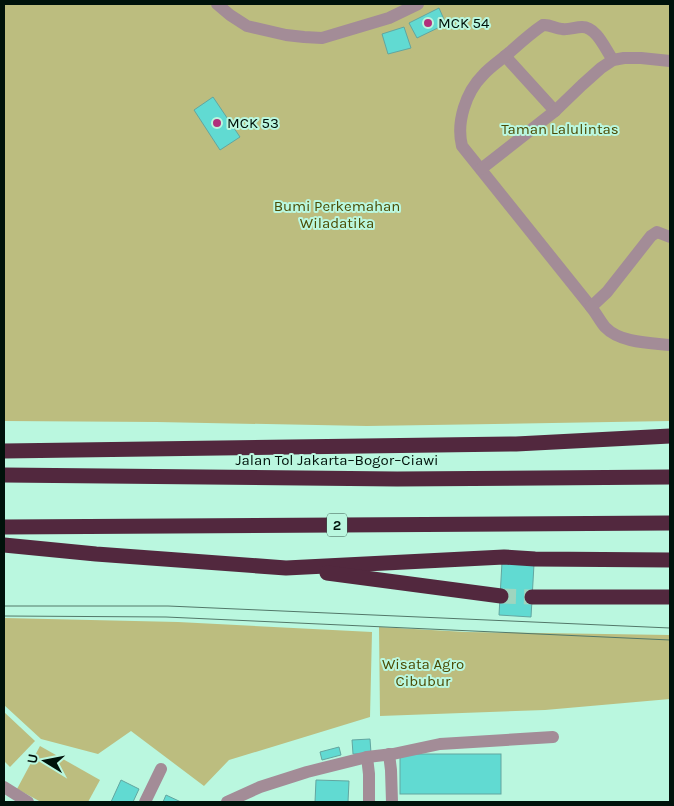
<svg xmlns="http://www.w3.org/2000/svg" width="674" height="806" font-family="Karla,sans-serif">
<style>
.green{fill:#bcbd7f}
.building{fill:#61dad2;stroke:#62a6a0}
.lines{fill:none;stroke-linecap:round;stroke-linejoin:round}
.motorway-tunnel{stroke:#9ed5bf;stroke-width:15;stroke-dasharray:15 8;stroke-linecap:butt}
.minor{stroke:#a38c97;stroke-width:12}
.motorway{stroke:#52283e;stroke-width:15}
.tram{stroke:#527869;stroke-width:1}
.poi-dot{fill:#b1307c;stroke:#baf7df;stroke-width:2}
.labels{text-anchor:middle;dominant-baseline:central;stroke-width:4;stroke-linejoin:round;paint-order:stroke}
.shield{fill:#baf7df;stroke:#38574b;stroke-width:1}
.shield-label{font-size:14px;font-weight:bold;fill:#00120b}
.poi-label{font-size:15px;fill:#00120b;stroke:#baf7df;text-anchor:start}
.park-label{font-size:15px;fill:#4b4a03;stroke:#baf7df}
.street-label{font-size:15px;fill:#00120b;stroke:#baf7df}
</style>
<rect width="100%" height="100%" fill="#baf7df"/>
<g class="green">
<polygon points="4,4 670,4 670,421 367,426 157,422 4,421"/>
<polygon points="4,618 178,622 372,632 370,717 229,760 204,786 131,731 98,754 41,739 4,705"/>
<polygon points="379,627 466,632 670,635 670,699 545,710 380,716"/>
<polygon points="4,712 35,741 10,767 4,761"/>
<polygon points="40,746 100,780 88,802 41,802 17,789"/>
</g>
<g class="building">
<polygon points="439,8 446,24 417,38 409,23"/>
<polygon points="404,27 411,48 388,54 382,34"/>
<polygon points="213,97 240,137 220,150 194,110"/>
<polygon points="502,562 534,564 531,617 499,615"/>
<polygon points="370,739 371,753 353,754 352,740"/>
<polygon points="339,747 341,755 322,760 320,752"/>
<rect x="400" y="754" width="101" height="40"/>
<polygon points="121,780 139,789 133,802 111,802"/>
<polygon points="316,780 349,781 348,802 315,802"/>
<polygon points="166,795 181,802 163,802"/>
</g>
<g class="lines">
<polyline class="motorway-tunnel" points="501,596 532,597"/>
<g class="minor">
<polyline points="217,4 230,15 247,26 286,35 304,37 322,38 389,18 418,4"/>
<polyline points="505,56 555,111"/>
<path d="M 613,60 C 605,49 597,27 582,27 C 575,27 569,30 562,29 C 555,29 550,24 543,25 C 531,33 520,43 510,52 C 501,60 491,66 483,75 C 466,92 456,122 462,146 L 591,307 C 596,313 600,321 605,327 C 620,343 650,343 670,345"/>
<polyline points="481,169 555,111 582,85 601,68 613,60 624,58 641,58 670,61"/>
<polyline points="591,307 607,292 651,236 657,232 670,237"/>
<polyline points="389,754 391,770 392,802"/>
<polyline points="367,757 369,774 369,802"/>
<polyline points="4,787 28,802"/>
<polyline points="145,802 161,769"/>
<polyline points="227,802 260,787 307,772 367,757 393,754 440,744 553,737"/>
</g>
<g class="motorway">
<polyline points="4,451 516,444 670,436"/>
<polyline points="4,475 397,479 670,477"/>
<polyline points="4,527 670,523"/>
<polyline points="4,545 96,554 286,568 504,557 535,559 670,560"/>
<polyline points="327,573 501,596"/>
<polyline points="532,597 670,597"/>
</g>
<g class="tram">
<polyline points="4,606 168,606 670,628"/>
<polyline points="4,616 166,617 670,640"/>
</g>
</g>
<g class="poi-dot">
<circle cx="428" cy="23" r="5"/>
<circle cx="217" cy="123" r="5"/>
</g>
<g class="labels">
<rect class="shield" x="327" y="513.5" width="20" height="23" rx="4"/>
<g class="shield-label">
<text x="337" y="525">2</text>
</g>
<g class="poi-label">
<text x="438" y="23">MCK 54</text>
<text x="227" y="123">MCK 53</text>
</g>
<g class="park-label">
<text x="560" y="129">Taman Lalulintas</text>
<text x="337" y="206">Bumi Perkemahan<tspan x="337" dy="17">Wiladatika</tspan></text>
<text x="423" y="664">Wisata Agro<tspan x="423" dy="17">Cibubur</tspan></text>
</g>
<g class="street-label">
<text x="337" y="460">Jalan Tol Jakarta–Bogor–Ciawi</text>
</g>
</g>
<rect width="674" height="806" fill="none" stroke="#00120b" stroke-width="10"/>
<g transform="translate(45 761) rotate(280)" stroke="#baf7df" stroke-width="4" paint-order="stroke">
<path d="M0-4L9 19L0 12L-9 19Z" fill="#00120b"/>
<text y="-8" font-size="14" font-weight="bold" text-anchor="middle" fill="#00120b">U</text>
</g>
</svg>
